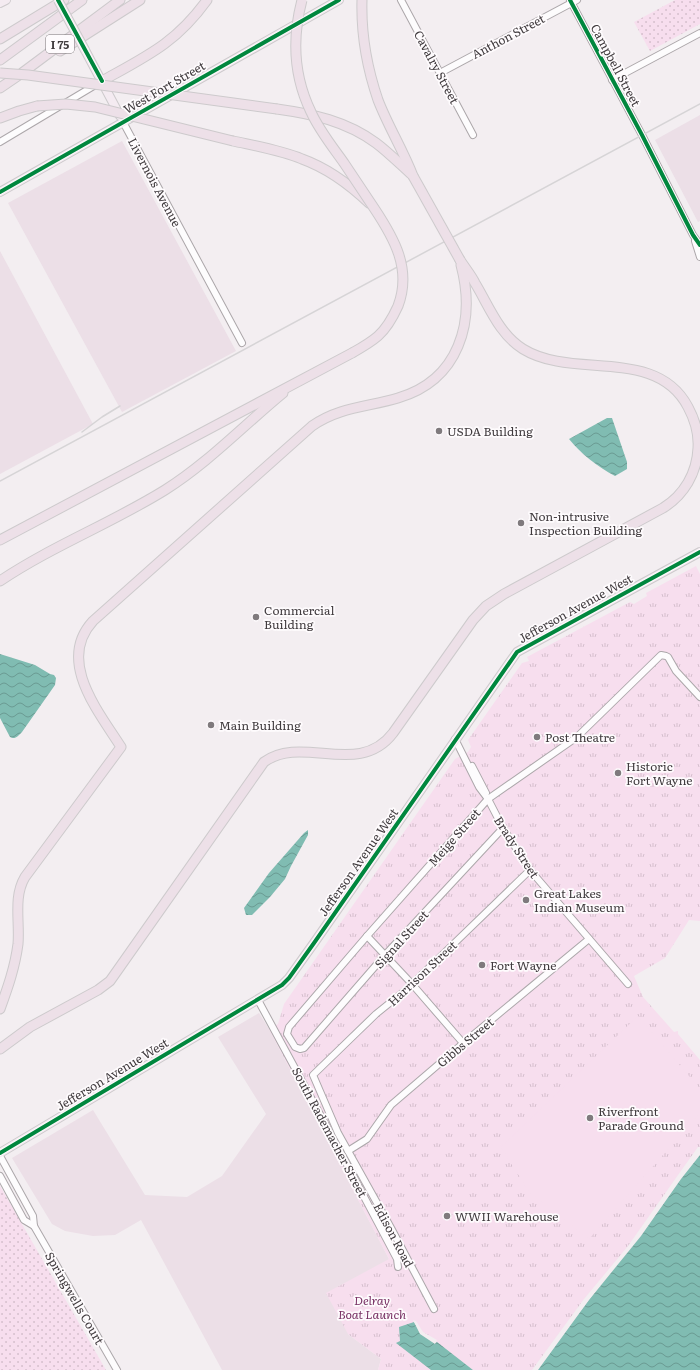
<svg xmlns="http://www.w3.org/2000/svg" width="700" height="1370" font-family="Literata,serif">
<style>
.built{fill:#ecdfe7}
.grass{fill:url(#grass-dots)}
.park{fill:url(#park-tufts)}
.pitch{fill:#f7deee}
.water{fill:url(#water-waves)}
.pier{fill:#f3eef1}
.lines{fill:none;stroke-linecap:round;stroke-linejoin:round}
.minor-casing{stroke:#aca7aa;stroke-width:8}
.major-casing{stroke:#cdcacc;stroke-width:10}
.highway-casing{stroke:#cdcacc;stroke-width:11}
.minor{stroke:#fdfcfd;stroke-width:6}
.major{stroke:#f4ebf1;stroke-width:8}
.highway{stroke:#ede0e8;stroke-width:9}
.rail{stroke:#d6d4d6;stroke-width:1.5}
.major-bridge-casing{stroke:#cdcacc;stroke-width:10;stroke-linecap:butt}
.highway-bridge-casing{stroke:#cdcacc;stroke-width:11;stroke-linecap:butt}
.major-bridge{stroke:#f4ebf1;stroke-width:8}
.highway-bridge{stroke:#ede0e8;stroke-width:9}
.cycleway-casing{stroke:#fefbfd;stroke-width:6}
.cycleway{stroke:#00873e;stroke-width:4}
.poi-dot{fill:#7f7a7d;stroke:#fefbfd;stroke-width:1.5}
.labels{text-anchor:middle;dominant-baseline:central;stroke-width:3.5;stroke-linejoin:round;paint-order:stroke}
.shield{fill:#fefbfd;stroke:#797577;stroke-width:1}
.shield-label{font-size:11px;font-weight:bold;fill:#403b3e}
.street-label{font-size:12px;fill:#403b3e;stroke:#fefbfd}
.poi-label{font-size:12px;fill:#403b3e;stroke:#fefbfd;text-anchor:start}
.park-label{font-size:12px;font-style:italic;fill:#783164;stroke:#fefbfd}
</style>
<defs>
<pattern id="grass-dots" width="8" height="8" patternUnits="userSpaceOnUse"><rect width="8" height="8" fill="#f7deee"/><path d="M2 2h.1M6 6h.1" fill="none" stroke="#d5bfcd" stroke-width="1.8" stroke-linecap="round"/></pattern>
<pattern id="park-tufts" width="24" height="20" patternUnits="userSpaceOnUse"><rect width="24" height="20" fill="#f7deee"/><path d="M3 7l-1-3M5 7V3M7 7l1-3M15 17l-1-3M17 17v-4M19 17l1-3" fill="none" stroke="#d5bfcd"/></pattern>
<pattern id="water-waves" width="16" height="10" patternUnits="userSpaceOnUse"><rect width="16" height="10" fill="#80bcb2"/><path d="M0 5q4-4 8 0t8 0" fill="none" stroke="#6a9a92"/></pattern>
</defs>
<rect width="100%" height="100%" fill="#f3eef1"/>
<g class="built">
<polygon points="700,115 700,221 698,222 655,140"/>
<polygon points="122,141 236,351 122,412 8,203"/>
<polygon points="0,251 93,424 0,474"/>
<polygon points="259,1013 269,1029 389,1259 348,1334 381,1359 378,1370 222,1370 141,1220 115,1235 93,1236 65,1231 52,1224 12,1158 93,1110 145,1195 187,1197 222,1176 266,1114 218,1037"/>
</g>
<g class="grass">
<polygon points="675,0 700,0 700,24 650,51 634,22"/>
<polygon points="0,1186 106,1370 0,1370"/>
</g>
<polygon class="park" points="696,566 700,574 700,921 689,920 665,958 634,976 643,997 674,1032 678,1031 678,1034 700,1060 700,1149 630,1247 534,1370 473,1370 437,1343 407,1351 431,1370 378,1370 381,1359 348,1334 326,1293 389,1259 269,1029 278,1024 284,1004 455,759 468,752 471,747 468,740 522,663 529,661 527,657 630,602 634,604 647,596 646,593"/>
<polygon class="pitch" points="638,1016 700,1089 700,1113 589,1239 529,1192 501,1147"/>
<g class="water">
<path d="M 607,418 L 612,418 L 627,462 L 627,469 L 615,476 C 598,467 581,454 569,439 Z"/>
<path d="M 0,654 L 35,665 L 50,674 L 54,675 L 56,678 L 55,685 L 22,732 C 18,736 15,740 10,737 L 0,718 Z"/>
<polygon points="308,830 308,835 291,866 285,879 270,897 252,915 246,915 244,908 269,873 304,833"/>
<polygon points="700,1149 700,1370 534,1370 630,1247"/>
<polygon points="414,1322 421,1333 435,1343 437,1342 473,1370 431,1370 396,1343 400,1341 399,1327"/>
</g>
<g class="pier">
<polygon points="698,1147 700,1147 700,1155 681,1179 641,1236 589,1300 538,1370 532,1370 584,1299 628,1246 678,1175"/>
<polygon points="413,1320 416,1321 423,1332 437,1340 435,1344 420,1334"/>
</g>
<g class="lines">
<g class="minor-casing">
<g id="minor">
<polyline points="401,0 473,135"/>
<polyline points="570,0 642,135 693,235 700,245"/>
<polyline points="440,73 577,0"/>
<polyline points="612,80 700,33"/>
<polyline points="123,122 242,343"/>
<polyline points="0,142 97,84"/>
<polyline points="695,241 700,257"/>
<polyline points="455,739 479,787 488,799 503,828 530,870 628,984"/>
<polyline points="472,766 486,793"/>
<polyline points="503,828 385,955 304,1048 300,1049 295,1047 287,1034 289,1027 367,936 488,799 577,737 661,655 666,656 668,657 676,671 700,697"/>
<polyline points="367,936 412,984 463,1043"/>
<polyline points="258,1000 342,1155 397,1259 398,1267"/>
<polyline points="348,1151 367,1139 391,1105 467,1040 589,939"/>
<polyline points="0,1156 33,1216 34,1226 117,1370"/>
<polyline points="0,1176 24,1220 34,1226"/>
<polyline points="434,1309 391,1228 338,1133 313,1075 376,1014 407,989 530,870"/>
</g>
</g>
<g class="major-casing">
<g id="major">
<polyline points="0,3 6,0"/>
<polyline points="85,50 120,116"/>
<polyline points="0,192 339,0"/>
<polyline points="0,1153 282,985 289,978 314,943 517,652 700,552"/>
</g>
</g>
<g class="highway-casing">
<g id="highway">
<path d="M 362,0 C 361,34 367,68 378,100 C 388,126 403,150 413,176"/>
<polyline points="0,39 64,0"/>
<polyline points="60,51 140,0"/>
<polyline points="0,60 82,0"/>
<path d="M 102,81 C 147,56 176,43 207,0"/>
<polyline points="0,88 22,73 120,0"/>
<path d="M 277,109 C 313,114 346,121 376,143 C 388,152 399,163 411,174"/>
<polyline points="0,118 19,111 37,106"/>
<path d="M 233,141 C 256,146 280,150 302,159 C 327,168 349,184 369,203"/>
<polyline points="0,540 352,353"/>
<path d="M 0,581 C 52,546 112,523 165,490 C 208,463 244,425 283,393"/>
<path d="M 0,1009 C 8,987 15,967 18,944 C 20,922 13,897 25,877 L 121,747 C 99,712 56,661 93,621 L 312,426 C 339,407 368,407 398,398 C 459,380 476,322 461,265"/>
<path d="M 0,1049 L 30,1027 L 98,990 L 110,981 L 264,762 C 302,734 359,778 393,733 L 473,620 L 486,606 L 504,594 L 663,508 C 684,495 697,473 698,448 C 699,433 695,420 688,407 C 656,346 573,380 523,349 C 499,334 489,306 475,283 C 471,275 465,268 460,260"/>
</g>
</g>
<use href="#minor" class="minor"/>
<use href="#major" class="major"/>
<use href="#highway" class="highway"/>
<g class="rail">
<polyline points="82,432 102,417 120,406"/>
<polyline points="0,481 700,104"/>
</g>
<g class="major-bridge-casing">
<polyline id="major-bridge" points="58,0 85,50"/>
</g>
<g class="highway-bridge-casing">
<g id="highway-bridge">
<path d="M 302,0 C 292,38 294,77 311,112 C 319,130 332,146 344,163 C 354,178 364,193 374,208 C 394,238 412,269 398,306 C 393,317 387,328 378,336 C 370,343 361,348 352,353"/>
<polyline points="0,73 28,75 277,109"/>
<polyline points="37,106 66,104 95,107 233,141"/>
<polyline points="413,176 460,260"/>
</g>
</g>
<use href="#major-bridge" class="major-bridge"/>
<use href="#highway-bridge" class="highway-bridge"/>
<g class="cycleway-casing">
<g id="cycleway">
<polyline points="58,0 102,81"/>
<polyline points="570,0 642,135 693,235 700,245"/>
<polyline points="0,192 339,0"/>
<polyline points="0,1153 282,985 289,978 314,943 517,652 700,552"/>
</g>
</g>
<use href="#cycleway" class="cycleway"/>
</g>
<g class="poi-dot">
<circle cx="439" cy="431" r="4"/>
<circle cx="521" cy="523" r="4"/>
<circle cx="256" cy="617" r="4"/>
<circle cx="211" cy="725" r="4"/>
<circle cx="537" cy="737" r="4"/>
<circle cx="618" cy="773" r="4"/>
<circle cx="526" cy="900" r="4"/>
<circle cx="482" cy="965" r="4"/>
<circle cx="590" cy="1118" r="4"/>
<circle cx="447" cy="1216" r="4"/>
</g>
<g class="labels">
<rect class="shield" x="46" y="35" width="28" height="18" rx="3"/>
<g class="shield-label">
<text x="60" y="44">I 75</text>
</g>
<g class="street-label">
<text transform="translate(508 36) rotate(-28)">Anthon Street</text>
<text transform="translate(616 65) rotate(62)">Campbell Street</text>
<text transform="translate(437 67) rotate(62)">Cavalry Street</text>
<text transform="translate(164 87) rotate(-30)">West Fort Street</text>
<text transform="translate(155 182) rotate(62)">Livernois Avenue</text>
<text transform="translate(575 608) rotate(-29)">Jefferson Avenue West</text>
<text transform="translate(454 837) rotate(-49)">Meige Street</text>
<text transform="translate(517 847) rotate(57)">Brady Street</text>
<text transform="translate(358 862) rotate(-55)">Jefferson Avenue West</text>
<text transform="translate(401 939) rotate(-48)">Signal Street</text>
<text transform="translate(422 973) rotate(-43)">Harrison Street</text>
<text transform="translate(465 1042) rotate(-40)">Gibbs Street</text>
<text transform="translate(112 1074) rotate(-31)">Jefferson Avenue West</text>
<text transform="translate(330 1132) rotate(62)">South Rademacher Street</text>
<text transform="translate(394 1235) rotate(62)">Edison Road</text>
<text transform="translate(75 1298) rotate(60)">Springwells Court</text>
</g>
<g class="poi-label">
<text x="447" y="431">USDA Building</text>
<text x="529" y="516">Non-intrusive<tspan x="529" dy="14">Inspection Building</tspan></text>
<text x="264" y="610">Commercial<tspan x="264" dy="14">Building</tspan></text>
<text x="219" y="725">Main Building</text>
<text x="545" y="737">Post Theatre</text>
<text x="626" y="766">Historic<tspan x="626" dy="14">Fort Wayne</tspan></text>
<text x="534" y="893">Great Lakes<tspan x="534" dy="14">Indian Museum</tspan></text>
<text x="490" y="965">Fort Wayne</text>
<text x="598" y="1111">Riverfront<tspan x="598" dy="14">Parade Ground</tspan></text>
<text x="455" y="1216">WWII Warehouse</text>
</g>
<g class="park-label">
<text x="372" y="1300">Delray<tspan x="372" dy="14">Boat Launch</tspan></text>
</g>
</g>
</svg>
